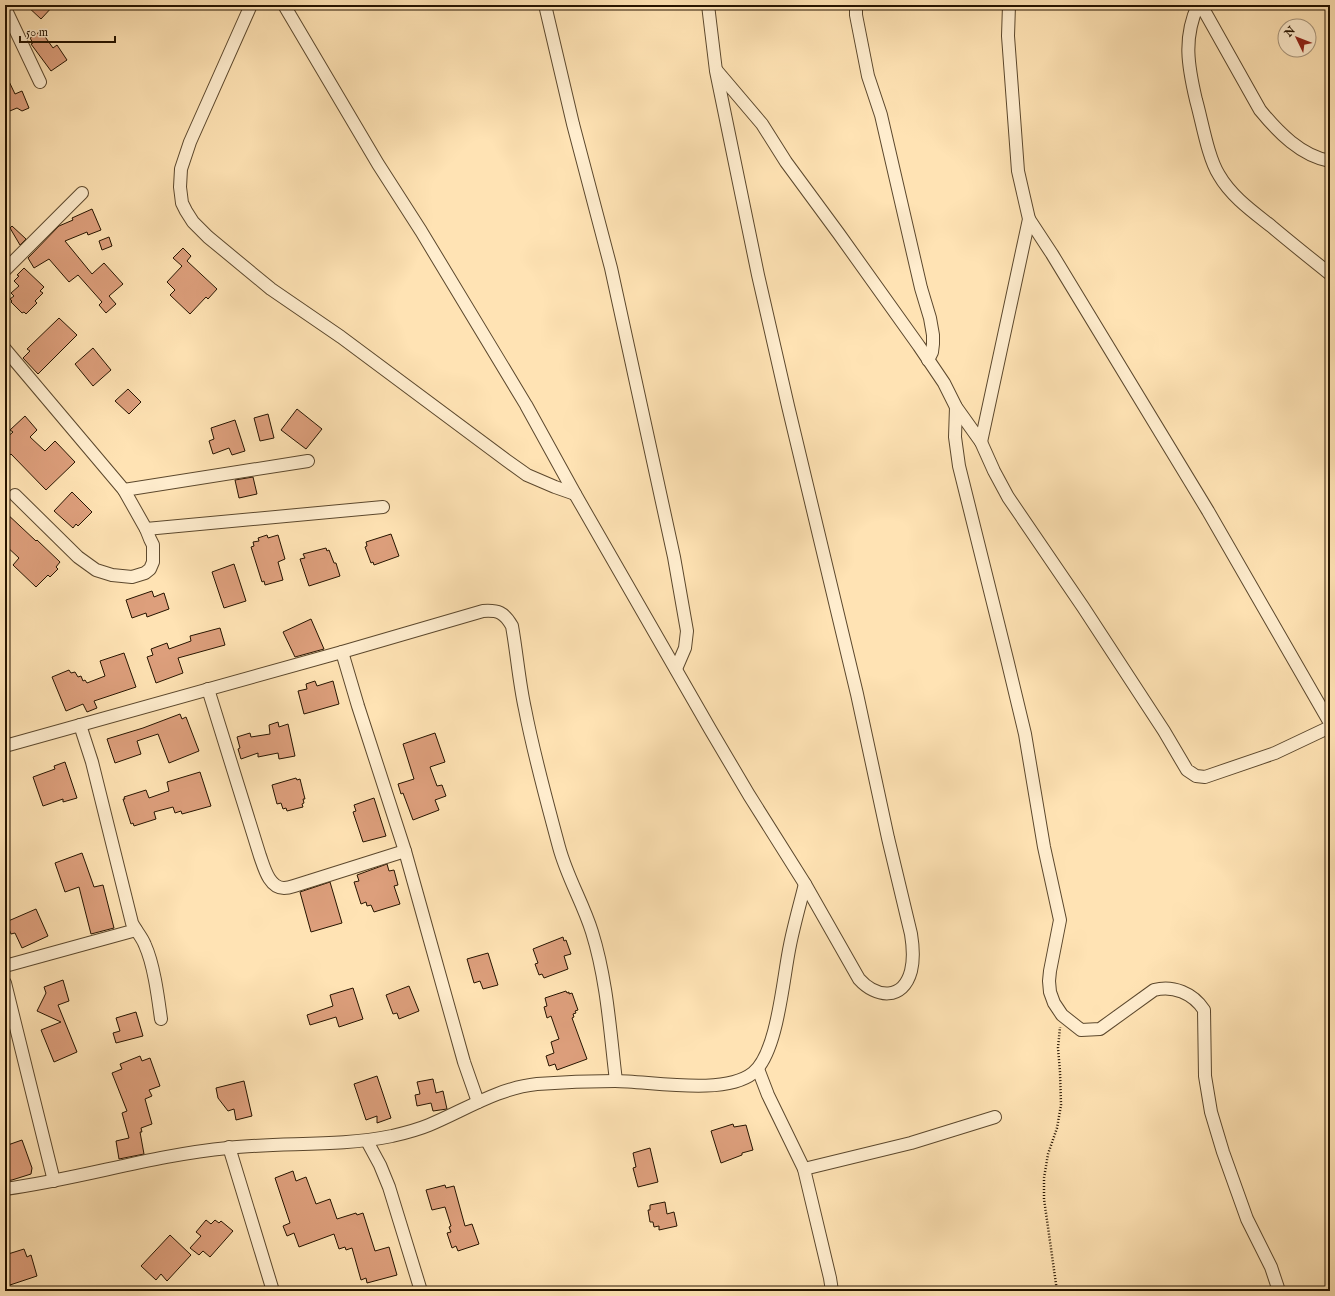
<svg xmlns="http://www.w3.org/2000/svg" width="1335" height="1296" font-family="'IM FELL English',serif">
<style>
.building{fill:#dd9f7c;stroke:#261400}
.lines{fill:none;stroke-linecap:round;stroke-linejoin:round}
.minor-casing{stroke:#5c482d;stroke-width:14}
.path{stroke:#261400;stroke-width:2.5;stroke-dasharray:1 2;stroke-linecap:butt}
.minor{stroke:#ffedce;stroke-width:12}
</style>
<rect width="100%" height="100%" fill="#ffe3b4"/>
<filter id="stains"><feTurbulence type="fractalNoise" baseFrequency=".005" numOctaves="4"/><feColorMatrix values="0 0 0 0 .2 0 0 0 0 .09 0 0 0 0 .02 0 0 0 .5 -.17"/></filter>
<radialGradient id="worn" r=".72"><stop offset=".6" stop-color="#630" stop-opacity="0"/><stop offset="1" stop-color="#630" stop-opacity=".3"/></radialGradient>
<g class="building">
<polygon points="26,5 54,5 41,19"/>
<polygon points="41,31 53,48 57,45 67,60 51,71 31,44 33,43 30,38"/>
<polygon points="5,73 15,94 22,91 29,108 22,111 17,108 5,113"/>
<polygon points="92,209 101,230 88,235 87,232 65,241 92,274 104,263 123,284 109,296 116,304 106,313 99,305 102,302 78,275 69,282 49,259 34,268 28,258 59,226 73,220 72,218"/>
<polygon points="12,226 26,239 20,245 10,228"/>
<polygon points="109,237 112,246 102,250 99,241"/>
<polygon points="183,248 191,256 187,261 217,289 208,299 206,297 190,314 170,295 175,290 167,282 182,266 173,258"/>
<polygon points="24,268 44,287 40,291 43,293 35,301 37,303 26,314 24,312 22,313 11,302 12,301 10,299 14,296 11,293 19,286 14,281 19,276 17,275"/>
<polygon points="59,318 77,335 38,374 23,358 30,351 27,349"/>
<polygon points="93,348 111,370 93,386 75,364"/>
<polygon points="128,389 141,402 129,414 115,401"/>
<polygon points="297,409 322,429 306,449 281,430"/>
<polygon points="268,414 274,438 260,441 254,418"/>
<polygon points="25,416 37,430 30,437 45,451 55,441 75,462 46,490 11,454 5,460 5,439 13,432 10,430"/>
<polygon points="235,420 245,451 232,455 229,448 213,454 209,441 214,439 211,428"/>
<polygon points="253,477 257,494 239,498 235,480"/>
<polygon points="72,492 92,512 78,526 76,524 73,528 54,511"/>
<polygon points="5,512 36,541 37,540 60,562 56,567 58,569 50,577 48,575 36,587 13,565 19,558 5,545"/>
<polygon points="391,534 399,556 374,565 373,562 371,563 365,547 367,546 366,542"/>
<polygon points="267,535 268,538 278,535 285,559 278,562 283,580 265,585 264,581 262,582 251,547 254,546 253,542 259,541 258,538"/>
<polygon points="326,548 327,551 329,550 334,563 336,563 340,576 309,586 300,559 305,558 303,554"/>
<polygon points="234,564 246,601 224,608 212,572"/>
<polygon points="152,591 154,597 164,593 169,609 147,617 146,613 132,618 126,600"/>
<polygon points="311,619 324,649 295,657 283,632"/>
<polygon points="220,628 225,645 178,658 183,673 156,683 147,657 153,655 151,649 167,643 169,649 191,641 190,636"/>
<polygon points="124,653 136,687 94,701 97,708 87,712 83,704 66,711 52,677 69,670 71,673 75,672 78,677 81,676 83,681 85,680 87,683 105,676 100,661"/>
<polygon points="315,681 317,686 333,681 339,704 304,714 298,691 307,689 306,684"/>
<polygon points="180,714 182,719 186,717 199,751 169,763 158,734 137,741 141,754 115,763 107,739 143,728"/>
<polygon points="278,722 279,727 288,724 295,756 279,759 278,753 258,757 258,753 241,759 238,749 240,748 237,737 250,733 251,737 270,734 269,725"/>
<polygon points="435,733 445,762 430,767 437,786 442,785 446,796 435,800 439,810 413,820 403,793 401,794 398,784 414,779 403,744"/>
<polygon points="65,762 77,798 63,802 63,799 43,806 33,777 55,769 54,766"/>
<polygon points="200,772 211,806 182,814 181,811 175,813 173,807 154,812 156,819 134,826 133,823 131,824 123,799 125,799 124,797 146,790 149,798 169,791 167,782"/>
<polygon points="296,778 297,780 300,779 305,799 303,799 304,803 302,804 303,807 287,811 286,808 283,809 281,803 277,804 272,785"/>
<polygon points="374,798 386,836 363,842 353,812 356,811 354,805"/>
<polygon points="82,853 94,887 103,885 114,928 91,934 79,887 65,892 55,863"/>
<polygon points="387,864 389,871 394,870 398,885 394,886 400,904 374,912 371,905 367,906 366,902 361,904 354,882 359,881 357,875"/>
<polygon points="330,882 342,923 311,932 300,892"/>
<polygon points="36,909 48,936 22,948 15,933 11,934 6,922"/>
<polygon points="563,937 564,941 566,940 571,954 564,956 568,969 544,978 542,974 539,975 535,964 538,963 533,949"/>
<polygon points="488,953 498,985 483,989 480,981 474,983 467,959"/>
<polygon points="63,980 69,1001 58,1005 77,1052 54,1062 41,1030 61,1022 37,1011 46,993 44,987"/>
<polygon points="409,986 419,1011 399,1019 397,1013 393,1014 386,995"/>
<polygon points="353,988 363,1019 339,1027 336,1017 310,1025 307,1015 333,1006 330,995"/>
<polygon points="566,991 567,993 569,992 569,994 572,993 578,1010 575,1011 576,1013 573,1014 574,1017 572,1018 587,1059 557,1070 555,1064 549,1066 546,1056 554,1053 551,1042 559,1039 551,1016 547,1018 544,1007 547,1006 545,998"/>
<polygon points="136,1012 143,1036 116,1043 113,1033 120,1031 116,1018"/>
<polygon points="140,1056 142,1061 150,1058 160,1086 149,1090 152,1096 145,1099 152,1124 141,1128 142,1132 140,1132 144,1154 119,1159 116,1141 129,1138 122,1113 127,1111 112,1073 122,1069 120,1064"/>
<polygon points="377,1076 391,1118 377,1123 377,1116 366,1120 354,1084"/>
<polygon points="433,1079 436,1093 443,1091 447,1109 433,1111 431,1103 417,1106 415,1095 420,1094 417,1082"/>
<polygon points="244,1081 252,1116 236,1120 234,1109 228,1111 218,1098 216,1088"/>
<polygon points="733,1124 734,1127 746,1125 753,1150 742,1153 742,1155 721,1163 711,1131"/>
<polygon points="22,1140 32,1168 31,1174 12,1180 5,1181 5,1146"/>
<polygon points="650,1148 658,1182 638,1187 633,1168 636,1167 633,1153"/>
<polygon points="293,1171 296,1181 306,1177 316,1204 330,1199 337,1219 356,1213 357,1215 363,1213 375,1251 389,1247 397,1275 367,1283 366,1278 361,1280 352,1248 346,1250 345,1247 339,1249 334,1234 299,1247 294,1233 287,1236 283,1226 290,1223 275,1178"/>
<polygon points="445,1185 446,1188 454,1186 465,1226 472,1224 479,1244 458,1251 456,1246 452,1248 447,1233 451,1232 449,1227 451,1226 445,1207 432,1210 426,1190"/>
<polygon points="665,1202 667,1214 674,1212 677,1226 659,1230 659,1226 654,1227 653,1222 650,1222 648,1210 650,1210 650,1205"/>
<polygon points="206,1220 211,1224 215,1220 219,1223 221,1221 233,1231 210,1257 203,1251 199,1255 190,1248 201,1236 196,1232"/>
<polygon points="170,1235 191,1255 167,1281 161,1274 156,1280 141,1266"/>
<polygon points="24,1249 27,1257 31,1255 37,1276 10,1285 5,1270 5,1255"/>
</g>
<g class="lines">
<g class="minor-casing">
<g id="minor">
<polyline points="251,5 190,142 181,169 180,187 182,203 186,211 193,222 208,237 271,289 341,337 506,460 527,475 555,487 575,494"/>
<path d="M 284,5 L 378,164 L 421,231 L 526,405 L 575,494 L 710,729 L 749,795 L 805,884 L 859,979 C 876,998 903,1001 911,971 C 914,959 913,946 911,934 L 888,838 L 857,694 L 788,406 L 758,275 L 716,71 L 708,5"/>
<polyline points="545,5 573,124 611,268 674,557 687,631 685,648 676,669"/>
<polyline points="856,5 856,15 868,76 881,115 921,288 930,318 933,335 933,344 932,352 928,360"/>
<path d="M 1198,5 C 1183,38 1188,66 1196,100 C 1202,121 1208,158 1219,175 C 1231,196 1252,211 1271,226 C 1290,242 1310,258 1330,274"/>
<path d="M 1201,5 L 1260,110 C 1278,132 1301,156 1330,161"/>
<polyline points="5,8 40,82"/>
<polyline points="717,71 762,124 786,162 839,234 919,346 944,383 956,407 981,442 994,471 1008,497 1083,607 1164,731 1187,770 1196,776 1205,777 1275,753 1330,727"/>
<polyline points="1029,219 1052,254 1208,511 1330,723"/>
<polyline points="5,270 82,193"/>
<polyline points="5,349 124,490 146,529 150,539 153,545 153,562 150,569 145,573 132,577 112,575 96,570 78,557 15,495"/>
<path d="M 956,407 L 955,437 L 959,466 L 1007,659 L 1025,734 L 1044,847 L 1060,920 L 1050,971 L 1049,981 L 1050,992 L 1054,1003 L 1062,1015 L 1081,1030 L 1100,1029 L 1154,990 C 1173,985 1193,993 1204,1010 L 1205,1076 L 1211,1112 L 1223,1152 L 1247,1219 L 1271,1267 L 1279,1291"/>
<polyline points="981,442 1029,219 1018,171 1008,36 1009,5"/>
<polyline points="124,490 308,461"/>
<polyline points="146,529 383,507"/>
<polyline points="342,652 358,706 405,851 464,1062 478,1102"/>
<path d="M 208,689 L 260,856 C 264,867 269,888 284,888 C 287,888 291,887 294,886 L 405,851"/>
<path d="M 80,725 L 92,762 L 132,923 C 136,931 142,937 145,945 C 154,965 158,997 161,1019"/>
<path d="M 5,746 L 342,652 L 483,611 C 498,610 504,612 512,626 C 517,654 519,682 525,709 C 534,756 547,802 559,847 C 567,877 583,903 592,932 C 607,980 610,1031 616,1081"/>
<polyline points="5,966 136,930"/>
<polyline points="5,983 54,1181"/>
<polyline points="758,1069 768,1095 804,1169 830,1278 832,1291"/>
<polyline points="367,1141 380,1165 389,1187 421,1291"/>
<polyline points="229,1147 273,1291"/>
<polyline points="804,1169 911,1143 995,1117"/>
<path d="M 5,1189 C 80,1179 153,1155 228,1148 C 283,1142 338,1147 392,1136 C 405,1133 417,1130 429,1125 C 465,1110 498,1088 537,1084 C 563,1082 589,1081 615,1081 C 650,1081 724,1096 753,1073 C 778,1053 783,977 790,945 C 794,925 800,904 805,884"/>
</g>
</g>
<polyline class="path" points="1057,1291 1044,1199 1044,1178 1048,1154 1057,1128 1061,1105 1060,1072 1058,1048 1060,1027"/>
<use href="#minor" class="minor"/>
</g>
<rect width="1335" height="1296" fill="none" stroke="#ffe3b4" stroke-width="20"/>
<rect x="6" y="6" width="1323" height="1284" fill="none" stroke="#261400" stroke-width="2"/>
<rect x="10" y="10" width="1315" height="1276" fill="none" stroke="#261400"/>
<g transform="translate(1297 38) rotate(313)"><circle r="19" fill="#ffedce" stroke="#a8967c"/>
<path d="M0-3L7 15L0 10L-7 15Z" fill="#8f2418"/>
<text y="-6" font-size="11" font-weight="bold" text-anchor="middle" fill="#261400">N</text>
</g>
<path d="M20 36v6h95v-6" fill="none" stroke="#261400" stroke-width="2"/>
<text x="26" y="36" font-size="12" fill="#261400" stroke="#ffedce" stroke-width="3" paint-order="stroke">50 m</text>
<rect width="100%" height="100%" filter="url(#stains)"/>
<rect width="100%" height="100%" fill="url(#worn)"/>
</svg>
